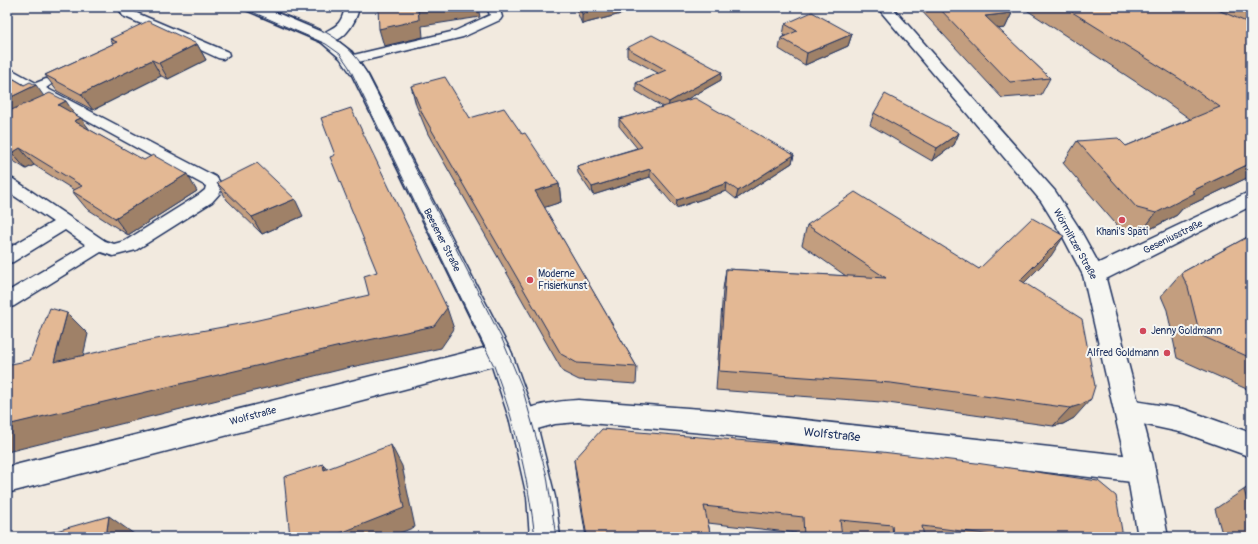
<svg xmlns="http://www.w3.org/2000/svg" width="1258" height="544" font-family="Pangolin,sans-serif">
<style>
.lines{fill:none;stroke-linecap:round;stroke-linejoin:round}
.service-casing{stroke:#1b2f5e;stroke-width:3}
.minor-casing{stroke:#1b2f5e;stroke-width:3}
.tertiary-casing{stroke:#1b2f5e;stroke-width:3}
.service{fill:#f6f6f2;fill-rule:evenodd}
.minor{fill:#f6f6f2;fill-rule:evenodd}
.tertiary{fill:#f6f6f2;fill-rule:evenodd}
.tram{stroke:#1b2f5e;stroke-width:1}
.wall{fill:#c39e7f;stroke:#1b2f5e}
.shaded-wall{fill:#9f8168;stroke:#1b2f5e}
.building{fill:#e3b894;stroke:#1b2f5e}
.poi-dot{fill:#d1495b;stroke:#f6f6f2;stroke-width:1.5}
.labels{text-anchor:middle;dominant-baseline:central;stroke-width:4;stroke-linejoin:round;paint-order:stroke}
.poi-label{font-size:10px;fill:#1b2f5e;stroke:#f6f6f2;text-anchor:start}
.street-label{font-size:10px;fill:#1b2f5e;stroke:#f6f6f2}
.near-street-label{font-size:12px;fill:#1b2f5e;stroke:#f6f6f2}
</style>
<rect width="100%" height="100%" fill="#f2eadf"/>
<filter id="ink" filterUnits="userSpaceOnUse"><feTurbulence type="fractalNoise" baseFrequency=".025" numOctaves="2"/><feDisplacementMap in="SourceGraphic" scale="8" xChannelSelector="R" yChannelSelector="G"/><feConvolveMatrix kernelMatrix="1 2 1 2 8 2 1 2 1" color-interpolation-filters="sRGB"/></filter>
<g filter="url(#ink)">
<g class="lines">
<g class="service-casing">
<g id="service">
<polygon points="118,7 130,7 132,11 228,52 229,55 223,59 218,58 162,32 154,35 150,34 148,31 151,28 123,16"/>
<polygon points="487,7 499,7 502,17 500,20 463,37 350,64 343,60 345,57 455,31 490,15"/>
<polygon points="7,67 36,83 46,79 51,80 53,83 46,88 216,177 222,185 220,193 212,202 136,250 113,256 101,252 14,306 7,308 7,292 86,245 65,230 13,262 7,263 7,249 53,222 7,191 7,178 13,179 105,241 114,244 125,241 200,194 205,190 206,186 7,77"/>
</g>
</g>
<g class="minor-casing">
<g id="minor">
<path d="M 345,7 L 359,7 C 356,24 341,47 321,42 L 318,39 C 329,24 340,33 345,7 Z"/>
<polygon points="1251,191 1251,206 1102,281 1094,283 1086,281 1083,275 1086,269"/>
<polygon points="500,344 509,347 512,354 509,361 500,364 7,493 7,467"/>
<path d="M 578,400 L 715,410 L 1141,457 L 1151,461 L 1155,470 L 1151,479 L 1141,483 L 715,434 L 578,422 L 555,424 L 523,433 L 514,429 L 510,421 L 514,413 C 535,405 556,401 578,400 Z"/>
<polygon points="1128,400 1184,409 1251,433 1251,457 1184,433 1119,419 1115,411 1119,403"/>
</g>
</g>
<g class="tertiary-casing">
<g id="tertiary">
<polygon points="244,7 263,7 331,36 352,52 368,75 512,354 536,421 555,497 560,537 530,537 527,497 510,421 488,354 352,75 340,58 321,42 246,10"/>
<polygon points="877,7 892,7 1055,191 1079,228 1105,275 1152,455 1168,537 1138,537 1124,455 1083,275 1062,235 1041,201"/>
</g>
</g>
<use href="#service" class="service"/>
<use href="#minor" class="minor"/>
<use href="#tertiary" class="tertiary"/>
<g class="tram">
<path d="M 241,7 L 326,44 L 340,54 L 349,67 L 494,366 C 515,422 528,478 535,537"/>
<path d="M 265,7 C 308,25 342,30 367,73 L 502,339 L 522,387 L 547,476 L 556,537"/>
</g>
</g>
<g class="wall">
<polygon points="575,7 648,7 582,24"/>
<polygon points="918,7 1006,7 1012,13 1005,28 998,29 1050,78 1041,95 1002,98"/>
<polygon points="1022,7 1251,7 1251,176 1182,209 1177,215 1139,235 1121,230 1063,163 1077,141 1126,146 1190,119 1165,101"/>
<polygon points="785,24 852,34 848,46 805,65 779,49 781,38 784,36 783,35"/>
<polygon points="110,39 197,44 206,60 168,79 161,76 93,110 57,91 45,75 113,44"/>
<polygon points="627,48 721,80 684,101 794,155 792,163 736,199 726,191 676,208 650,177 593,195 578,173 577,166 637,148 619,126 619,119 663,107 636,91 636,83 658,73 627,56"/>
<polygon points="7,75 75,114 90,130 197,191 128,235 86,208 72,191 74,190 34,165 26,169 7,157"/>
<polygon points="411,86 470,118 522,134 559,184 561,202 544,207 637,367 636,384 579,380 563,372 428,134 416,105"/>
<polygon points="874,113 959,133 954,145 932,161 870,125"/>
<polygon points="217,183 303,216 262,234 227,200"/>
<polygon points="807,225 979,269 1051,256 1024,283 1074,418 1063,424 1053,426 881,402 716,390 723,289 726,269 846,276 802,245"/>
<polygon points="1251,235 1251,391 1177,358 1167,310 1161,296 1181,273"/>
<polygon points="574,460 1123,537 852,537 842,536 842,537 796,537 796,533 708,523 711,537 586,537 576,477"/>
<polygon points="1251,485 1251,537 1223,537 1215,509"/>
</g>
<g class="shaded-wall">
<polygon points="431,7 478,7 480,17 422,26 423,37 384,46 379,29 418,9"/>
<polygon points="609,7 648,7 582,24 582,14"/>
<polygon points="1012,13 1005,28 979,31 985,16"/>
<polygon points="852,34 848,46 805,65 807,53"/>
<polygon points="197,44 206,60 168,79 159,63"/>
<polygon points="152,60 161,76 93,110 81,94"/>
<polygon points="722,72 721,80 668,110 669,102"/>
<polygon points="36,85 48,102 7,121 7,99"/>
<polygon points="66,101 77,118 58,105"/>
<polygon points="81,118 93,134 74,121"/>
<polygon points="959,133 954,145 932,161 937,148"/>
<polygon points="20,148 34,165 26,169 12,153"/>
<polygon points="794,155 792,163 736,199 738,191"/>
<polygon points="1251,163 1251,176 1182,209 1177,215 1139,235 1156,213 1192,191"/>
<polygon points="650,169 650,177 593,195 592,187"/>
<polygon points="187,174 197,191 128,235 115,218"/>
<polygon points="727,183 726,191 676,208 677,200"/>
<polygon points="559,184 561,202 537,210 535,191"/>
<polygon points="295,199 303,216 262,234 252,217"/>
<polygon points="1064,236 1051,256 1007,300 1020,280"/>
<polygon points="447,308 454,329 441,348 347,368 7,452 7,425"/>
<polygon points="67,313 88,334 77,383 54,362"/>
<polygon points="1091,399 1074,418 1063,424 1053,426 1070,408"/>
<polygon points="391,445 402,466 415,527 390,537 333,537"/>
<polygon points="323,464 337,484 324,470"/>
<polygon points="109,516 134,534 134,537 106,537"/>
</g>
<g class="building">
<polygon points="378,7 431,7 418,9 419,20 379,29"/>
<polygon points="579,7 609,7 582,14"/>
<polygon points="938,7 1006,7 1012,13 985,16 1050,78 1010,82"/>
<polygon points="1064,7 1211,7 1251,24 1251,163 1192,191 1195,193 1156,213 1137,208 1077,141 1118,138 1126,146 1220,107 1180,79"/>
<polygon points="1242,7 1251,7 1251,11"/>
<polygon points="812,12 852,34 807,53 781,38 797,31 785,24"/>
<polygon points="148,21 197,44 159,63 152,60 81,94 45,75 117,42 110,39"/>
<polygon points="652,35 722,72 669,102 636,83 666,70 627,48"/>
<polygon points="7,75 24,85 30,82 36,85 7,99"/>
<polygon points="445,77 470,118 504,108 522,134 525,133 559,184 535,191 637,367 577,363 561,354 423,115 411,86"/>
<polygon points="50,93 66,101 58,105 81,118 74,121 144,160 153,155 187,174 115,218 72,191 82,186 20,148 12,153 7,149 7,112"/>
<polygon points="885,94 959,133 937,148 874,113"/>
<polygon points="695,98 794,155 738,191 727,183 677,200 650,169 592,187 577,166 642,147 619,119"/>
<polygon points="351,108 447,308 434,326 336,347 7,425 7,365 30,360 50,308 67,313 54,362 151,340 245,323 369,295 364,276 377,272 330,157 335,155 321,118"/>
<polygon points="257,163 295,199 252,217 217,183"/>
<polygon points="855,192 979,269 1032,218 1064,236 1020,280 1082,319 1095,386 1091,399 1080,405 1070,408 891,383 719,371 726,269 886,278 807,225"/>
<polygon points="1251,235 1251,358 1200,335 1188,287 1181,273"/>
<polygon points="602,429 882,452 976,463 1098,481 1116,496 1123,537 993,537 993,535 922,526 924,537 893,537 892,525 840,520 842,537 804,537 803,517 704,506 711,537 587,537 574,460"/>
<polygon points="391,445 404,508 333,536 333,537 290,537 284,477 323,464 324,470"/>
<polygon points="1251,485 1251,513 1244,490"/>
<polygon points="109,516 106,537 35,537"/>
</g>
</g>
<g class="poi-dot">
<circle cx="1122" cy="220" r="4"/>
<circle cx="530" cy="280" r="4"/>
<circle cx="1143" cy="331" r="4"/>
<circle cx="1167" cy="353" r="4"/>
</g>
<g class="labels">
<g class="poi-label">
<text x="1122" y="232" text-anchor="middle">Khani's Späti</text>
<text x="538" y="274">Moderne<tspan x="538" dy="12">Frisierkunst</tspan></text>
<text x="1151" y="331">Jenny Goldmann</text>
<text x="1159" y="353" text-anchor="end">Alfred Goldmann</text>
</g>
<g class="street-label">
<text transform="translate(1173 237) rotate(-26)">Geseniusstraße</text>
<text transform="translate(442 240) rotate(63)">Beesener Straße</text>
<text transform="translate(1075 244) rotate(61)">Wörmlitzer Straße</text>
<text transform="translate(253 416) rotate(-15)">Wolfstraße</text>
</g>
<g class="near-street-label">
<text transform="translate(832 435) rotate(6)">Wolfstraße</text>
</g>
</g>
<rect width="1258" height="544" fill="none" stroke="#f6f6f2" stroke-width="24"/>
<rect x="12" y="12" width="1234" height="520" fill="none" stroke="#1b2f5e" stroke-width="1.5" filter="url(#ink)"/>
</svg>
